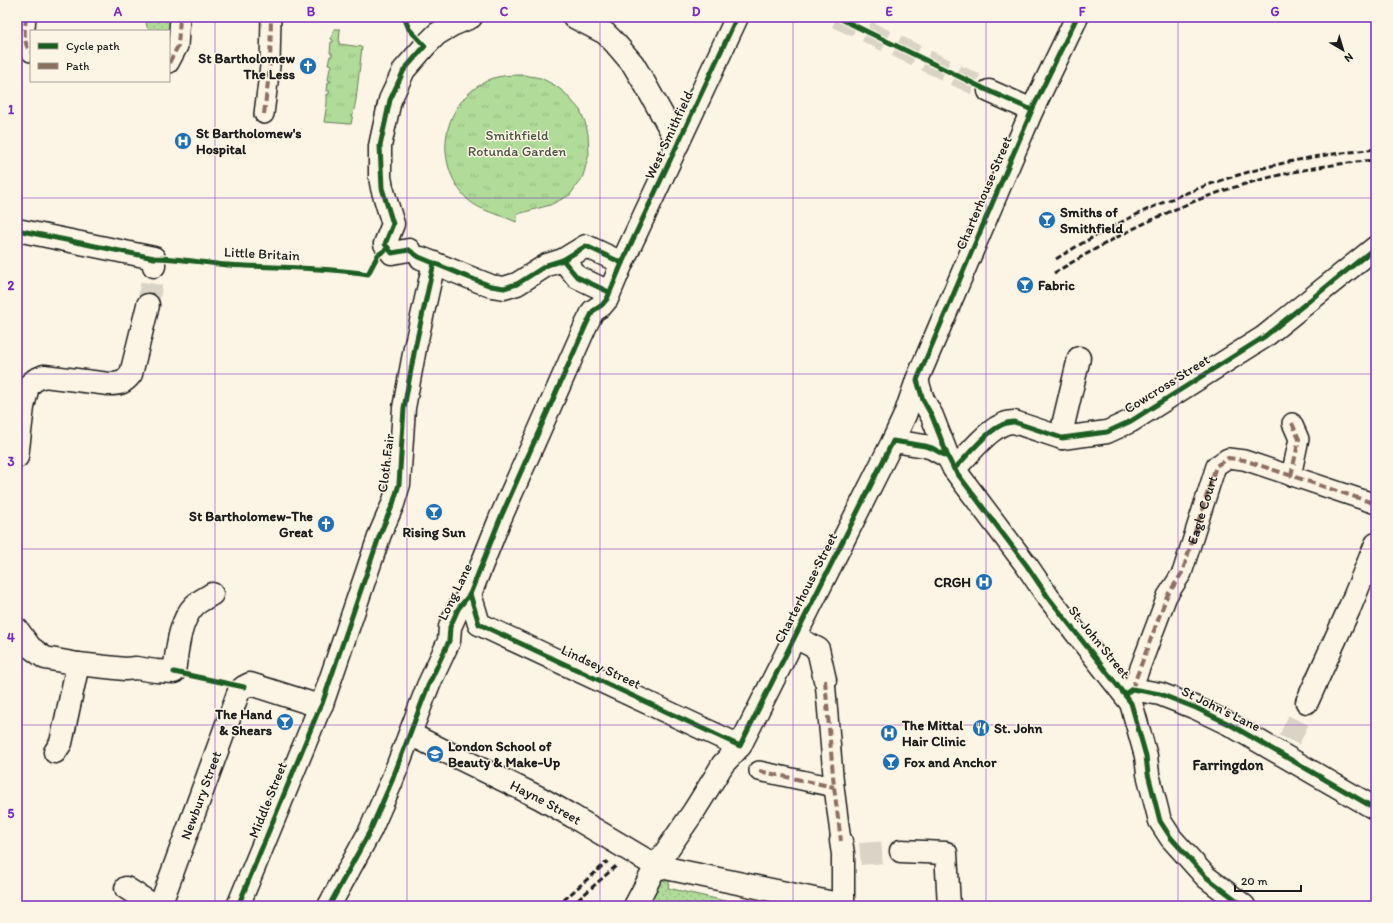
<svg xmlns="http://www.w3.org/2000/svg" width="1393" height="923" font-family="Itim,sans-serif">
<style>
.park{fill:url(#park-tufts);stroke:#667c5a}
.garden{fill:url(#garden-dots);stroke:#667c5a}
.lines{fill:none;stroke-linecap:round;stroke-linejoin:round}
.minor-tunnel{stroke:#dad4c7;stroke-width:22;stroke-dasharray:22 11;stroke-linecap:butt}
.pedestrian-casing{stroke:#1c1c1c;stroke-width:22}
.minor-casing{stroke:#1c1c1c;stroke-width:25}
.tertiary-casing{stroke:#1c1c1c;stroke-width:25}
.secondary-casing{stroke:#1c1c1c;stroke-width:25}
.pedestrian{stroke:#fcf5e5;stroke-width:19}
.minor{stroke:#fcf5e5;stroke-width:22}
.tertiary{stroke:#fcf5e5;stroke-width:22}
.secondary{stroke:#fcf5e5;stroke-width:22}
.rail{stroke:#1c1c1c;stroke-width:3;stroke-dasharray:6 3;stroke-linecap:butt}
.quiet{stroke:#8d6e63;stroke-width:4;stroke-dasharray:8 4;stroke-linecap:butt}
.cycleway-casing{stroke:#fcf5e5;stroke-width:8}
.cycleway{stroke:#1b5e20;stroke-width:5}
.grid{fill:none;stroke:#7b2cbf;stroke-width:1;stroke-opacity:0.55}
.labels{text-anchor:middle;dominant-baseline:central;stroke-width:3;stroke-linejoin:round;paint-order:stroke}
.poi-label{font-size:14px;font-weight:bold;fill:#1c1c1c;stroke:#fcf5e5;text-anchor:start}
.park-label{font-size:14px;fill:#485541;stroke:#fcf5e5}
.street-label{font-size:14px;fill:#1c1c1c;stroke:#fcf5e5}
.neighbourhood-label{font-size:15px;font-weight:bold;fill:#1c1c1c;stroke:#fcf5e5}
.neatline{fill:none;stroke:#7b2cbf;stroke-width:1.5}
.grid-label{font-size:13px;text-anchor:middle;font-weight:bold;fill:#7b2cbf}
</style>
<defs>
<pattern id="park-tufts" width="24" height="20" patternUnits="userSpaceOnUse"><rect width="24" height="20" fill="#b0db98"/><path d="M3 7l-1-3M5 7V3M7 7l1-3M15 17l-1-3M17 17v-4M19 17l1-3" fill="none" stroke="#97bb82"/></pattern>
<pattern id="garden-dots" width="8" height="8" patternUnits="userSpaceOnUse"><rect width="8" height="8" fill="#b0db98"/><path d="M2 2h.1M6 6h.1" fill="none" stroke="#97bb82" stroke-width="1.8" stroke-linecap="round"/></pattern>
</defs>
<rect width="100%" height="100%" fill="#fcf5e5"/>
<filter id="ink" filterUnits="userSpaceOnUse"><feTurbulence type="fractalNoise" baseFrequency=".025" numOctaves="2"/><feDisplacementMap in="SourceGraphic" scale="8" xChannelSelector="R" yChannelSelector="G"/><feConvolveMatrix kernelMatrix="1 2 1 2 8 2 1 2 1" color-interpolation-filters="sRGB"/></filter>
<g filter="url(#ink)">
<g class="park">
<polygon points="334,29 340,29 339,44 362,47 356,100 351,124 324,122 327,103 327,94 329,94 330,91 327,91 328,82 331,82 331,81 328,80 330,67 332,67 332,65 328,64 330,56 332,56 332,53 330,53 331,42 333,42 333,40 331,39"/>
<path d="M 524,75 L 541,78 L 556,86 L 565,93 L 580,110 L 585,122 L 588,134 L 589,154 L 583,176 L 570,195 L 550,205 L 518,214 L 516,222 C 500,214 481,212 467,199 C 431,161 442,100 491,79 C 501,75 513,75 524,75 Z"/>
</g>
<g class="garden">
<polygon points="145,17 173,17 172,26 167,31 151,31 147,27"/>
<polygon points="663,877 670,878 668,888 747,906 647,906"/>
</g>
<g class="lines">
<g class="minor-tunnel">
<polyline points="837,17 989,91"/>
<polyline points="148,305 154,266"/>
<polyline points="1289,740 1307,702"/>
<polyline points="860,854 901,851"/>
</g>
<g class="pedestrian-casing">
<g id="pedestrian">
<path d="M 26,17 C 25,29 22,43 31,52"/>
<polyline points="169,63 178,46 180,17"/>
<polyline points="264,114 270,66 271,17"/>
<polyline points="1291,476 1299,439 1292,423"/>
<polyline points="825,680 834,787 841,841"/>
<polyline points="1132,689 1167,596 1182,573 1216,466 1228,458 1244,460 1376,504"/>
<polyline points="759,771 834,787"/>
</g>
</g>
<g class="minor-casing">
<g id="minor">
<polyline points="574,17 605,33 615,43 633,64 645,84 678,143"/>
<polyline points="989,91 1032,110"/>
<polyline points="17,230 154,258 154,266"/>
<polyline points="409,250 392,253 385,244 393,224 382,188 380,177 380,146 390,100 404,70 425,46 437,34 452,25 471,17"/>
<polyline points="421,258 491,286 504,288 517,284 547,265 563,260 586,246 622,263"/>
<polyline points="563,260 577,277 609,292"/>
<polyline points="1062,438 1064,421 1079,358"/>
<polyline points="893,441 925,446 932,448 948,457"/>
<path d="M 17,457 L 23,407 L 28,386 L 35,380 L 44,376 L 109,384 C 120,384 124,383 131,374 L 148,305"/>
<path d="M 954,469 C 969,455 993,421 1014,422 L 1062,438 L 1107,432 L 1131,421 L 1264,337 L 1376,247"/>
<path d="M 17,629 L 30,647 L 45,658 L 78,664 L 125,669 L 136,668 L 156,671 L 174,672 C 177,652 179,621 194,606 C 199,601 206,598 212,594"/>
<polyline points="795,637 818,649 825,680"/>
<polyline points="1125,694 1132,689 1160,694 1196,708 1229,724 1376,809"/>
<polyline points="1307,702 1350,607 1376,544"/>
<path id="s1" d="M 410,734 L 540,798 L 572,816 L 656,866 L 843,905"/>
<polyline points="55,752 61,743 78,664"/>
<polyline points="841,841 843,854 843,906"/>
<polyline points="901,851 946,853 949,906"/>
<polyline points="126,888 155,906"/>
<path id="s2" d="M 160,906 L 239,691 L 244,687 L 250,684 L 316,705 L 322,704"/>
<polyline points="238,906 317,714 322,704 380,534 393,504 399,484 404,408 415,348 434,263"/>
</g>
</g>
<g class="tertiary-casing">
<g id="tertiary">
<polyline points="470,594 479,624 740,746"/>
<polyline points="329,906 370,831 391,783 428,686 449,641 450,627 458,609 470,594 500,519 586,325 593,311 602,305 607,299 622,263 737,17"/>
<polyline points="635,906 656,866 694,811 717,774 723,764 740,746 893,441 905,415 917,380 1032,110 1077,17"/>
</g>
</g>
<g class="secondary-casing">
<polyline id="secondary" points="917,380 923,400 932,416 948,457 954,469 1027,566 1048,597 1131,703 1146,756 1148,774 1160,821 1171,838 1206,877 1244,906"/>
</g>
<use href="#pedestrian" class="pedestrian"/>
<use href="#minor" class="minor"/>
<use href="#tertiary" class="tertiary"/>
<use href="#secondary" class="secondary"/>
<g class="rail">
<path d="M 1056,259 C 1133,211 1215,176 1303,159 C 1328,154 1352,152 1376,149"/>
<path d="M 1054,273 C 1091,251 1128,230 1167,213 C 1232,183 1305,166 1376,160"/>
<polyline points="557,906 608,861"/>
<polyline points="571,906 616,866"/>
</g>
<g class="quiet">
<path d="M 26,17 C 25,29 22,43 31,52"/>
<polyline points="169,63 178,46 180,17"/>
<polyline points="264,114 270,66 271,17"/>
<polyline points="1291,476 1299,439 1292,423"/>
<polyline points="825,680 834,787 841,841"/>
<path id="s3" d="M 1132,689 L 1167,596 L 1182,573 L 1216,466 L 1228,458 L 1244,460 L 1376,504"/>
<polyline points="759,771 834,787"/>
</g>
<g class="cycleway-casing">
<g id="cycleway">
<polyline points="404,17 409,29 425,46 404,70 390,100 380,146 382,188 393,224 385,244 392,253 409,250"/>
<polyline points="837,17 989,91 1032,110"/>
<polyline points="1077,17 1032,110 917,380 923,400 932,416 948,457 954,469 1027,566 1048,597 1131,703 1146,756 1148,774 1160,821 1171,838 1206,877 1244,906"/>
<path d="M 17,230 L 154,258 C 179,258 203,263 228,265 C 274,268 322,267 368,274 L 378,255 L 388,248"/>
<polyline points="409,250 419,257 460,274 491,286 504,288 517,284 547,265 563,260 586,246 622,263"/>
<polyline points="563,260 577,277 609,292"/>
<path d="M 954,469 C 969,455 993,421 1014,422 L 1062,438 L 1107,432 L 1131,421 L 1264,337 L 1376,247"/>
<polyline points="470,594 479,624 740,746 893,441 925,446 932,448 948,457"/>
<polyline points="174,672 244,687"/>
<polyline points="1125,694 1132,689 1160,694 1196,708 1229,724 1376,809"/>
<polyline points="238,906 317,714 322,704 380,534 393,504 399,484 404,408 415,348 434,263"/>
<polyline points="329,906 370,831 391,783 428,686 449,641 450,627 458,609 470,594 500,519 586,325 593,311 602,305 607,299 622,263 737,17"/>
</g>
</g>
<use href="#cycleway" class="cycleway"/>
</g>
</g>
<path class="grid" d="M 215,17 L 215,906M 407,17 L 407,906M 600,17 L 600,906M 793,17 L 793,906M 986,17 L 986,906M 1178,17 L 1178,906M 17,198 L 1376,198M 17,374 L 1376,374M 17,549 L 1376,549M 17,725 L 1376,725"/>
<defs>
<g id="church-disc" transform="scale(0.9)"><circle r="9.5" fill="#1f6fb2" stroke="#fcf5e5"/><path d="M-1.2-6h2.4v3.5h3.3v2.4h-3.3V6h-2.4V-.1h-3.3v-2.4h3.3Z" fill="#fff"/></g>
<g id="hospital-disc" transform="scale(0.9)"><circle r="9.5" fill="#1f6fb2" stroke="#fcf5e5"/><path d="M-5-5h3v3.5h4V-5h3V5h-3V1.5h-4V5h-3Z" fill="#fff"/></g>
<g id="bar-disc" transform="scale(0.9)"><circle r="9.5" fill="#1f6fb2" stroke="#fcf5e5"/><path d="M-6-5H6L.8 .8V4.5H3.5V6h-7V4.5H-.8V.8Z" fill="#fff"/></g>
<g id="restaurant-disc" transform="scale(0.9)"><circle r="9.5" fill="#1f6fb2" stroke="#fcf5e5"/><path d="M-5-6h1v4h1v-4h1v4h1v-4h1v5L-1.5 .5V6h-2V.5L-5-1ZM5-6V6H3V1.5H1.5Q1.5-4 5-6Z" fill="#fff"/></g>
<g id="university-disc" transform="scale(0.9)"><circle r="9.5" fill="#1f6fb2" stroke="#fcf5e5"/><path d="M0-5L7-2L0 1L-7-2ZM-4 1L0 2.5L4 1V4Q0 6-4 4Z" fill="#fff"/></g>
</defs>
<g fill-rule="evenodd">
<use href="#church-disc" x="308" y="66"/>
<use href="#hospital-disc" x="183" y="141"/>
<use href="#bar-disc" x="1047" y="220"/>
<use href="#bar-disc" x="1025" y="285"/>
<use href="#bar-disc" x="434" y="512"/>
<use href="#church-disc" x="326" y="524"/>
<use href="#hospital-disc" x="984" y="582"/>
<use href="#bar-disc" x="285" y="722"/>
<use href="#restaurant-disc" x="981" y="728"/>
<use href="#hospital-disc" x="889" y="733"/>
<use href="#university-disc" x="435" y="754"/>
<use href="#bar-disc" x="891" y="762"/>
</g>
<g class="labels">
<g class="poi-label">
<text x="295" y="58" text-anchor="end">St Bartholomew<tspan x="295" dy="16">The Less</tspan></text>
<text x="196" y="133">St Bartholomew's<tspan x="196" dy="16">Hospital</tspan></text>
<text x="1060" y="212">Smiths of<tspan x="1060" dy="16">Smithfield</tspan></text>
<text x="1038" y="285">Fabric</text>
<text x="313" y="516" text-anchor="end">St Bartholomew-The<tspan x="313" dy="16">Great</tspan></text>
<text x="434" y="532" text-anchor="middle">Rising Sun</text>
<text x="971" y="582" text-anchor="end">CRGH</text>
<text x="272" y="714" text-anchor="end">The Hand<tspan x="272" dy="16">&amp; Shears</tspan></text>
<text x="902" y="725">The Mittal<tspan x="902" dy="16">Hair Clinic</tspan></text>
<text x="994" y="728">St. John</text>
<text x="448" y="746">London School of<tspan x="448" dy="16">Beauty &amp; Make-Up</tspan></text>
<text x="904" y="762">Fox and Anchor</text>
</g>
<g class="park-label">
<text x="517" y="135">Smithfield<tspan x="517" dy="16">Rotunda Garden</tspan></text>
</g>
<g class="street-label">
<text transform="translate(669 135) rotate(-65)">West Smithfield</text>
<text transform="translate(984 193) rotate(-67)">Charterhouse Street</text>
<text transform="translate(262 254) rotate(3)">Little Britain</text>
<text transform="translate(1167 384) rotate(-32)">Cowcross Street</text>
<text transform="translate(386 463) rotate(-83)">Cloth Fair</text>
<text stroke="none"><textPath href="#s3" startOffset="193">Eagle Court</textPath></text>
<text transform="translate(806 588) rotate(-63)">Charterhouse Street</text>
<text transform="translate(455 592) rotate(-64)">Long Lane</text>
<text transform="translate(1099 642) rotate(51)">St. John Street</text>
<text transform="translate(601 667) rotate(25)">Lindsey Street</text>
<text transform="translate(1221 709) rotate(26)">St John's Lane</text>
<text stroke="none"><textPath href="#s2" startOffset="118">Newbury Street</textPath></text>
<text transform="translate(268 800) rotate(-68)">Middle Street</text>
<text stroke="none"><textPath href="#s1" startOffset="152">Hayne Street</textPath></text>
</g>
<g class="neighbourhood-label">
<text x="1228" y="765">Farringdon</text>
</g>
</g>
<rect width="1393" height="923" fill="none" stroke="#fcf5e5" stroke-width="44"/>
<rect x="30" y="30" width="140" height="52" fill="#fcf5e5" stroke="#a29e95"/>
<rect x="38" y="43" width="20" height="6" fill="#1b5e20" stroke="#a29e95"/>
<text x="66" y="50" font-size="12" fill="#1c1c1c">Cycle path</text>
<rect x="38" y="63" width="20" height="6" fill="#8d6e63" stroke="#a29e95"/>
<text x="66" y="70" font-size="12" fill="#1c1c1c">Path</text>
<g transform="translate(1343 50) rotate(142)" stroke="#fcf5e5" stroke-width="3" paint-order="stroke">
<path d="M0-3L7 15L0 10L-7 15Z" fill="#1c1c1c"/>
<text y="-6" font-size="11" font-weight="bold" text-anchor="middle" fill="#1c1c1c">N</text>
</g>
<path d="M1235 885v6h66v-6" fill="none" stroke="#1c1c1c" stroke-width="2"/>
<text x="1241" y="885" font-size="12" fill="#1c1c1c" stroke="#fcf5e5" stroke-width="3" paint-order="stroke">20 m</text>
<rect x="22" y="22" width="1349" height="879" class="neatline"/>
<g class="grid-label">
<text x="118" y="16">A</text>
<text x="311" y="16">B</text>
<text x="504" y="16">C</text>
<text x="696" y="16">D</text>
<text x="889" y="16">E</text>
<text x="1082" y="16">F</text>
<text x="1275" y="16">G</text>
<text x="11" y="114">1</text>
<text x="11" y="290">2</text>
<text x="11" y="466">3</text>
<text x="11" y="642">4</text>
<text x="11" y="818">5</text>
</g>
</svg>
